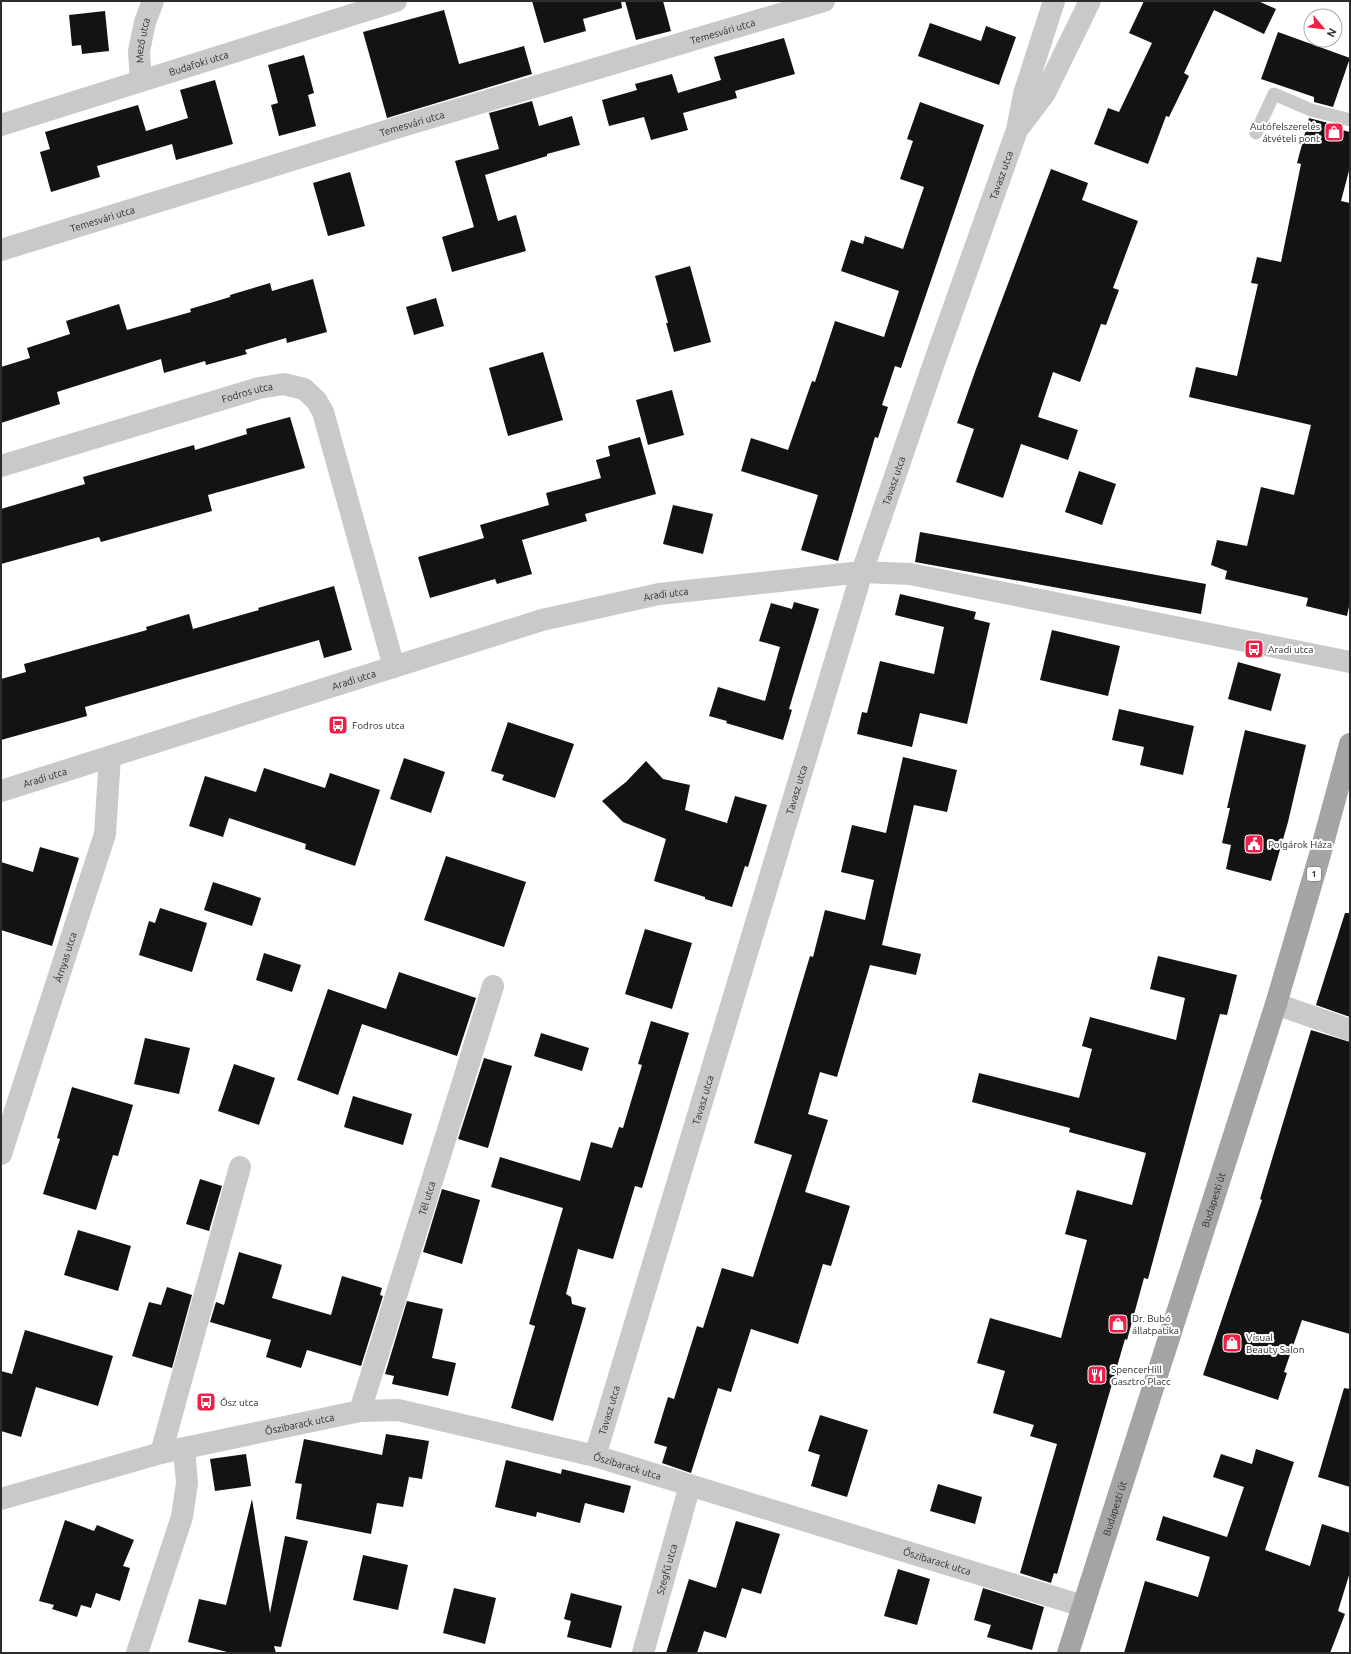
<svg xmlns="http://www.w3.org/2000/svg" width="1351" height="1654" font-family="Ubuntu,sans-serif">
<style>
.building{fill:#131313}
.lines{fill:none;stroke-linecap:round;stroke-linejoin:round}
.service{stroke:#c9c9c9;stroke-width:13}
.minor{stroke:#c9c9c9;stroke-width:22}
.primary{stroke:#a4a4a4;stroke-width:22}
.labels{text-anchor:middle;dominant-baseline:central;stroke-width:4;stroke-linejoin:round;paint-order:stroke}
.shield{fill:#fff;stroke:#6b6b6b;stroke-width:1}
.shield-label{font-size:9px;font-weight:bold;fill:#2c2c2c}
.street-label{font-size:10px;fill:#2c2c2c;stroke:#fff}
.poi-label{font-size:10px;fill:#2c2c2c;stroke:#fff;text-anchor:start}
</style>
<rect width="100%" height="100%" fill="#fff"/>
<g class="building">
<polygon points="532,1 621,1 622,8 583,19 586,31 544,43"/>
<polygon points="625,1 663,1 671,31 636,40"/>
<polygon points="1144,1 1258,1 1276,9 1264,34 1214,10 1184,73 1189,76 1169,117 1166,116 1148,164 1094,144 1108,108 1119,112 1152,43 1129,33"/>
<polygon points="444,10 459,64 524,46 532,74 387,118 363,32"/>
<polygon points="105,11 109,51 82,54 81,45 72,46 69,15"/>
<polygon points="930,23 981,41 986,26 1016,37 999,85 918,56"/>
<polygon points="1278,32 1350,58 1333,107 1314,102 1314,97 1261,79"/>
<polygon points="784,38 795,74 735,91 737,98 683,113 688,130 651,140 644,117 609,126 602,100 637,90 635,84 672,74 678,93 721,80 714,57"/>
<polygon points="304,55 314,93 308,95 316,126 279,136 271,105 278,103 268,65"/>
<polygon points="215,80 233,144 176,160 172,144 97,166 100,177 51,192 40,152 50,149 45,132 138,105 146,131 188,118 180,90"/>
<polygon points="532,101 539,126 572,116 580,145 547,154 547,156 485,175 498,221 516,215 526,251 452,272 442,237 474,227 455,161 499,149 489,113"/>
<polygon points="920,102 984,125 901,368 895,366 882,405 888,407 878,438 875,437 838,561 801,550 818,495 741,471 751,438 788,450 812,381 815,382 835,321 884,337 899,291 841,271 851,240 863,244 865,236 903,249 924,187 900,179 913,141 907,139"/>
<polygon points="1309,118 1328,123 1326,126 1350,132 1350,167 1341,201 1350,203 1350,602 1347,616 1306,606 1308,598 1225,579 1227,571 1211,565 1217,540 1247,546 1261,487 1294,495 1311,425 1189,397 1196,367 1237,376 1258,284 1251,283 1257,257 1281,262 1301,164 1297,163"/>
<polygon points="1051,169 1088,183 1082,200 1138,221 1113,288 1119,290 1106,325 1101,324 1080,382 1053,372 1038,417 1078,430 1068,460 1021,444 1003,498 956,482 974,429 957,423 976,369"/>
<polygon points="350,172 365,226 328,236 313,183"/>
<polygon points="690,266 711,342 674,352 666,323 668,323 655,276"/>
<polygon points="313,279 327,332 287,343 286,338 245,350 247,354 206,365 205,361 164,373 161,359 57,392 60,404 1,423 1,367 30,358 27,348 70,334 66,321 119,304 127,330 191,312 190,309 230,297 230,295 270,283 272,291"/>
<polygon points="436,298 444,326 414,335 406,307"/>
<polygon points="543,352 563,420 508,436 489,368"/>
<polygon points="672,390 684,435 648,445 636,400"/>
<polygon points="290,417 305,468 208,495 212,511 101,542 99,537 1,564 1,509 85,484 83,477 194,445 195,450 247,434 246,429"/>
<polygon points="640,437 656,494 585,514 587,521 522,540 532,574 497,584 495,579 430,598 418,557 484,538 480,525 549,505 546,493 601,478 596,460 610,456 608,446"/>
<polygon points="1079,471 1116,484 1102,525 1065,512"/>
<polygon points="673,505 713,514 703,554 663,544"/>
<polygon points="920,532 1206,584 1201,614 915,562"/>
<polygon points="334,586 352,650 324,658 319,640 85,707 87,716 1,740 1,679 26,672 24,664 147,630 146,627 189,614 193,629 259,610 258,608"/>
<polygon points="900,594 976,612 974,619 990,623 967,724 920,713 912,747 857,734 862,712 867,713 880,661 934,674 944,627 895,615"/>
<polygon points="794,602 819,609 789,709 792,710 783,740 726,723 727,721 709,716 718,687 765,701 780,647 759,641 771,603 792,609"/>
<polygon points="1052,630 1120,646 1108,696 1040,680"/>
<polygon points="1238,662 1281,674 1271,711 1228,699"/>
<polygon points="1119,709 1194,726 1183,775 1140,765 1144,747 1112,740"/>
<polygon points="508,722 574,744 555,798 502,780 504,775 491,771"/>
<polygon points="1245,730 1306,745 1288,822 1271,881 1226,869 1231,845 1222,843 1230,808 1227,808"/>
<polygon points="903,757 957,770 947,812 914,805 882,945 921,954 916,975 870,965 837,1077 820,1072 808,1114 828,1120 805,1192 850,1206 831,1266 823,1264 798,1344 751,1329 731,1392 718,1388 691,1473 662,1463 667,1447 654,1443 668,1397 674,1399 697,1326 703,1328 722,1268 753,1277 792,1155 754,1143 810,956 813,957 825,910 865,920 874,880 841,872 852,825 886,833"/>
<polygon points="404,758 445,772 431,813 390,799"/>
<polygon points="646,761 663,779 690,785 685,810 727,823 735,796 767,805 748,867 745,866 732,907 705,899 705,897 654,881 666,839 623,822 602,801 626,782"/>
<polygon points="264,768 325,788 330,773 380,790 355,866 305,849 306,844 229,818 223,837 189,826 205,776 256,792"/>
<polygon points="40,847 79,858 52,946 1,930 1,862 33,872"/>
<polygon points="446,856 526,882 504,947 424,920"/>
<polygon points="213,882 261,898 252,926 204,910"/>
<polygon points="160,908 207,923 192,972 139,955 149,921 155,923"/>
<polygon points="1345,913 1350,913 1350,1017 1316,1005"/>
<polygon points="645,929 692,943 672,1009 625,994"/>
<polygon points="264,953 301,965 292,992 256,980"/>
<polygon points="1158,956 1237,975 1227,1015 1220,1014 1148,1279 1144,1278 1127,1340 1125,1339 1057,1574 1054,1573 1051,1583 1020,1573 1057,1444 1030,1436 1034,1425 993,1413 1005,1371 977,1363 990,1318 1061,1338 1087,1240 1065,1234 1077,1190 1132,1205 1146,1153 1069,1132 1070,1128 972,1102 979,1073 1079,1098 1092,1049 1082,1046 1090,1017 1176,1040 1185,998 1150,989"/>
<polygon points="399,972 476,998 457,1056 362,1024 338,1095 297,1080 328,989 386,1009"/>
<polygon points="651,1021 689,1033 642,1188 635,1186 613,1259 578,1249 566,1294 571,1297 572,1304 586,1308 553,1421 511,1408 535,1326 529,1324 563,1208 491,1187 500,1157 580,1181 591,1142 612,1148 619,1127 623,1128 642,1065 638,1064"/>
<polygon points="1311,1030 1350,1042 1350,1334 1302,1320 1284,1372 1287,1373 1278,1400 1203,1375 1262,1200 1260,1199"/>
<polygon points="541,1033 589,1048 582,1071 534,1056"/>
<polygon points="145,1038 190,1048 179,1094 134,1084"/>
<polygon points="484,1058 512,1066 488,1148 458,1139"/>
<polygon points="234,1064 275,1078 259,1125 218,1111"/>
<polygon points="72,1087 133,1105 118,1156 113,1155 96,1210 43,1194 60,1139 57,1138"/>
<polygon points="353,1096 412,1114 403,1145 344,1127"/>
<polygon points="200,1179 222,1186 209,1231 186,1224"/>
<polygon points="442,1189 480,1200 462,1264 423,1252"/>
<polygon points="78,1230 131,1246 118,1291 64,1275"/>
<polygon points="239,1252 282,1265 272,1298 331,1315 342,1276 382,1288 380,1295 383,1296 361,1366 307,1350 301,1368 266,1357 271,1340 210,1322 216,1302 224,1305"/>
<polygon points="167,1287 192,1295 172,1368 132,1356 149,1302 161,1305"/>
<polygon points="407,1301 443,1309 432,1358 456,1363 448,1396 392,1384 394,1376 385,1374"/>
<polygon points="25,1330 113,1356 98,1406 36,1387 21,1437 1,1431 1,1371 12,1374"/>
<polygon points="1344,1388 1350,1389 1350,1487 1318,1477"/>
<polygon points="820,1415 868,1430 847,1497 811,1486 820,1455 808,1451"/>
<polygon points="386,1434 429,1441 422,1479 409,1477 403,1507 377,1503 371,1534 296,1519 302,1484 295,1483 304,1439 382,1455"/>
<polygon points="1256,1449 1294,1462 1265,1550 1310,1566 1322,1524 1350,1533 1350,1572 1338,1611 1345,1614 1330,1653 1124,1653 1145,1581 1198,1597 1210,1557 1156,1540 1163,1516 1227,1537 1244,1487 1213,1477 1221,1454 1252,1464"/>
<polygon points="246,1454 251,1486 215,1491 210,1459"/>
<polygon points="506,1460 561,1474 562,1469 631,1486 624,1513 585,1503 580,1523 537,1512 536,1517 495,1507"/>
<polygon points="938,1484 982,1497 975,1524 930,1511"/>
<polygon points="252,1499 270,1613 285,1536 308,1541 281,1647 274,1646 276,1653 231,1653 188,1642 199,1599 226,1605"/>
<polygon points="65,1520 94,1531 97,1525 134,1540 123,1566 130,1568 120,1601 96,1593 91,1608 81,1605 77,1617 52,1609 54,1605 39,1601"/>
<polygon points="736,1521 780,1534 761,1594 742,1588 726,1638 704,1631 697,1653 666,1653 689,1579 716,1588"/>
<polygon points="363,1555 408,1565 398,1610 353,1600"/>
<polygon points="898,1569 930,1579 917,1625 884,1616"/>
<polygon points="454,1588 496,1598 485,1644 443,1633"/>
<polygon points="983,1588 1044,1607 1032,1650 987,1637 991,1625 974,1620"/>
<polygon points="571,1593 622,1606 611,1648 567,1637 571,1621 564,1619"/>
</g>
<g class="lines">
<polyline class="service" points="1256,133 1274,94 1311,110 1350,120"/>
<g class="minor">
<path id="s1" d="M 141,81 L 139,51 L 145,22 L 153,1"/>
<path id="s2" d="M 1,125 L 396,1"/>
<polyline points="1021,125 1045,93 1090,1"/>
<path id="s3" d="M 1,250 L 399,127 L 824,1"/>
<path id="s4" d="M 1,466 L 259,388 L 284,384 L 304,389 L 316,400 L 323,412 L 394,667"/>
<path id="s5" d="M 1,791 L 542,620 L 659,594 L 862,572 L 910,574 L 1350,662"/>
<polyline points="1276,1004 1350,1030"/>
<path id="s6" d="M 1,1154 L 105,834 L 110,757"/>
<path id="s7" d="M 360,1411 L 493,986"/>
<polyline points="161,1453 240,1167"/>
<path id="s8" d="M 595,1456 L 862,572 L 934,363 L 1017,130 L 1024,94 L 1054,1"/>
<path id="s9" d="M 1,1499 L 161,1453 L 360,1411 L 398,1410 L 595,1456 L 1083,1606"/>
<polyline points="137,1653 182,1517 187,1483 184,1449"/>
<path id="s10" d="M 643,1653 L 690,1485"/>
</g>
<path class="primary" id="s11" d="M 1068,1653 L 1276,1004 L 1319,858 L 1350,744"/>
</g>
<defs>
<g id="shop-square" transform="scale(1)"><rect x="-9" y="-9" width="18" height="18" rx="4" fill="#f31e46" stroke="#fff"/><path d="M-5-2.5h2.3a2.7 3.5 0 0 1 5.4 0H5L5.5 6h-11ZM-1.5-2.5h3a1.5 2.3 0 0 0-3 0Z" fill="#fff"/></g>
<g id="bus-square" transform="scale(1)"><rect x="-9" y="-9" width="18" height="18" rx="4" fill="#f31e46" stroke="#fff"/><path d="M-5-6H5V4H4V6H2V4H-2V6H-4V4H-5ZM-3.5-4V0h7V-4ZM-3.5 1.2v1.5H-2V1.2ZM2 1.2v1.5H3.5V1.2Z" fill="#fff"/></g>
<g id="civic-square" transform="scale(1)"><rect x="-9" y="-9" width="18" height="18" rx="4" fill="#f31e46" stroke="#fff"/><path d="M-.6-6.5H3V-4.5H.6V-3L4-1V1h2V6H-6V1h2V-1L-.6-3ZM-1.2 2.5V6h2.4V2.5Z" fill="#fff"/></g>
<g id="restaurant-square" transform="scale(1)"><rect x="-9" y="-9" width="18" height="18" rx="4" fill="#f31e46" stroke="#fff"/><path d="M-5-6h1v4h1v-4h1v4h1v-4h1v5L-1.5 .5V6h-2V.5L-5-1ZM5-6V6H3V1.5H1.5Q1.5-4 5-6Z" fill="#fff"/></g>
</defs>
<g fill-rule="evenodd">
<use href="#shop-square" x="1334" y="132"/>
<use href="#bus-square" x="1254" y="649"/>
<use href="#bus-square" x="338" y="725"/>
<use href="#civic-square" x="1254" y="844"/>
<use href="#shop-square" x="1118" y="1324"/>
<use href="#shop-square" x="1232" y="1343"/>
<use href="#restaurant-square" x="1097" y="1375"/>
<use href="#bus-square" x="206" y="1402"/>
</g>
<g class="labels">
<rect class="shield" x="1307" y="867" width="14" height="14" rx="3"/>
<g class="shield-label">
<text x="1314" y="874">1</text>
</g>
<g class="street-label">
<text stroke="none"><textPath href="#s3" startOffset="754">Temesvári utca</textPath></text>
<text stroke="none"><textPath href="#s1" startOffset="41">Mező utca</textPath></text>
<text stroke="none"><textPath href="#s2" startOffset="207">Budafoki utca</textPath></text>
<text stroke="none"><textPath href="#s3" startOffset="430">Temesvári utca</textPath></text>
<text stroke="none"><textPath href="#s8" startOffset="1344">Tavasz utca</textPath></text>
<text stroke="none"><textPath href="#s3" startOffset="106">Temesvári utca</textPath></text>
<text stroke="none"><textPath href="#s4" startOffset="257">Fodros utca</textPath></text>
<text stroke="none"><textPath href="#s8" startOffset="1020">Tavasz utca</textPath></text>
<text stroke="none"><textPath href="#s5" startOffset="694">Aradi utca</textPath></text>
<text stroke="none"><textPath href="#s5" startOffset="370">Aradi utca</textPath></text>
<text stroke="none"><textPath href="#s5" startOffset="46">Aradi utca</textPath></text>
<text stroke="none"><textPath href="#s8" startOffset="696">Tavasz utca</textPath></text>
<text stroke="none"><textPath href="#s6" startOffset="207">Árnyas utca</textPath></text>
<text stroke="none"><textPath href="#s8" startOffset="372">Tavasz utca</textPath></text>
<text stroke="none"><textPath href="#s7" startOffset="223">Tél utca</textPath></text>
<text stroke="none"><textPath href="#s11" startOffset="476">Budapesti út</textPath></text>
<text stroke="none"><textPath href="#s8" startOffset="48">Tavasz utca</textPath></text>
<text stroke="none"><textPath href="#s9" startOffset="308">Őszibarack utca</textPath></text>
<text stroke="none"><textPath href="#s9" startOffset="644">Őszibarack utca</textPath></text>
<text stroke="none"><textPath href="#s11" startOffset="152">Budapesti út</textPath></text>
<text stroke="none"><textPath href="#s9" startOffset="968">Őszibarack utca</textPath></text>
<text stroke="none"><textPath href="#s10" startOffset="87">Szegfű utca</textPath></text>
</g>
<g class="poi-label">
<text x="1320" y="126" text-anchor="end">Autófelszerelés<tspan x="1320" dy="12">átvételi pont</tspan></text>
<text x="1268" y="649">Aradi utca</text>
<text x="352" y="725">Fodros utca</text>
<text x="1268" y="844">Polgárok Háza</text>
<text x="1132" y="1318">Dr. Bubó<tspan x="1132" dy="12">állatpatika</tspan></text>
<text x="1246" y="1337">Visual<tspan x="1246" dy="12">Beauty Salon</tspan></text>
<text x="1111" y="1369">SpencerHill<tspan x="1111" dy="12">Gasztro Placc</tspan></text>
<text x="220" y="1402">Ősz utca</text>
</g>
</g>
<rect width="1351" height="1654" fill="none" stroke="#2c2c2c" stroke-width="4"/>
<g transform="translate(1323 28) rotate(118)"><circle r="19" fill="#ffffff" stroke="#ababab"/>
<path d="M0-3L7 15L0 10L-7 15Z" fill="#f31e46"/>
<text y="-6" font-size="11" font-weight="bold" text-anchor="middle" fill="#2c2c2c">N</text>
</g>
</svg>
